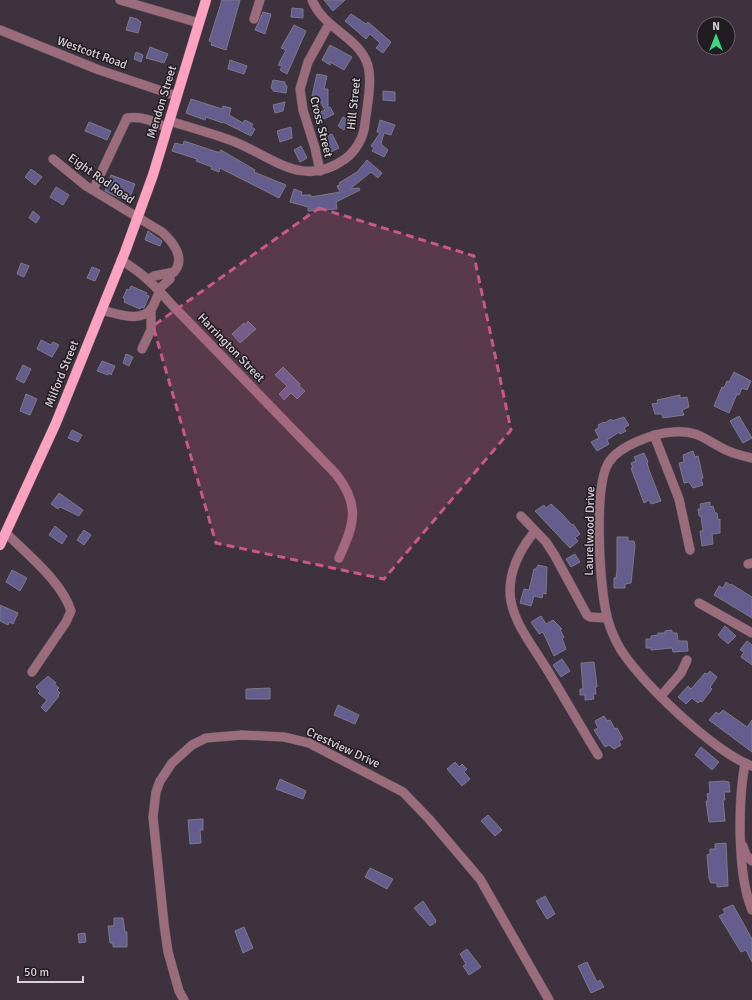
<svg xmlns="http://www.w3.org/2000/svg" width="752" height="1000" font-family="Signika,sans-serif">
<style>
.building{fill:#645d8d;stroke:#7b7a8a}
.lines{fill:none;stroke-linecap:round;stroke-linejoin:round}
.minor-casing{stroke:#594f59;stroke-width:10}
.major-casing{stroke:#594f59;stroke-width:11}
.minor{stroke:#9b6d7c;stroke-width:9}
.major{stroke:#fea2c1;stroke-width:10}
.marked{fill:#ca5987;fill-opacity:0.2;stroke:#ca5987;stroke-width:3;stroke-dasharray:8 5;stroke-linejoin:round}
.labels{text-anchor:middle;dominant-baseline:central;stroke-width:3;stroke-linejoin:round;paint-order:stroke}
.street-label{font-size:12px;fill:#d8d1d8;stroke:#211c21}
</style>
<rect width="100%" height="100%" fill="#3d323d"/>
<g class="building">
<polygon points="222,0 240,0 226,50 211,45 212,42 209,41"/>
<polygon points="324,0 345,0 333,11"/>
<polygon points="292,8 303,9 303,18 291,17"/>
<polygon points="263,12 271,14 265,34 255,30"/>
<polygon points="351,14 366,24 368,22 391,42 383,53 376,48 380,43 370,34 366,39 345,21"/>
<polygon points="130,17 137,19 141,22 138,33 126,30"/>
<polygon points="294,25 306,31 287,74 280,70 282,66 278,65 286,50 281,48"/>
<polygon points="330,45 352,57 344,70 330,62 330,65 322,60"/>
<polygon points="150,47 168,54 164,63 146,58"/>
<polygon points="136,52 143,55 141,62 134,59"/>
<polygon points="230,60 247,66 244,74 228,69"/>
<polygon points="317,74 327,76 324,89 328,89 328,108 330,107 334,114 324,119 318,113 325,110 318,98 312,96"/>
<polygon points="273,80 285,82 285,85 287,86 286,93 273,91 273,89 271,88"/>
<polygon points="383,91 395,92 395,101 383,100"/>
<polygon points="191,99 222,109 223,106 231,108 229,115 243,123 245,120 253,124 251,127 255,129 251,136 223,122 223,123 206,117 205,120 186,113"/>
<polygon points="285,102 283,111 275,113 273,105"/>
<polygon points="343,117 353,122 349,129 346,128 344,130 338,126"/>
<polygon points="380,120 395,125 391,135 384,133 381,144 388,150 384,157 372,151 374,148 371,146 380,133 377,132"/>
<polygon points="89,122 111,131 107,140 85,131"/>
<polygon points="291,127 292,138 280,142 277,131"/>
<polygon points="332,134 339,148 331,152 324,137"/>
<polygon points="184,141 217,152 220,152 221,150 255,170 254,172 286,185 285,187 279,198 220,168 219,172 211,169 212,167 196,161 197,159 172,151 175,143 183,145"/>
<polygon points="301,146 307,158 300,162 294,150"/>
<polygon points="367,160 382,173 378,178 371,172 350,189 359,188 360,190 336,202 337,209 308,211 308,207 290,202 294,189 302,192 301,195 311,195 311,197 340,192 337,186 340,185 339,183 357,172"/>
<polygon points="31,169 42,177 35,185 25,177"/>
<polygon points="111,175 135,184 128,202 105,191"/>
<polygon points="56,187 69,195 63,205 50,197"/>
<polygon points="33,211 40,217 36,223 29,218"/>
<polygon points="148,231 162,241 160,246 145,240"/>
<polygon points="21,263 29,266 24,277 17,274"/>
<polygon points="92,267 100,270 95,281 87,278"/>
<polygon points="131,286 147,293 146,295 149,296 144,308 141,307 140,309 124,302 125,299 123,298 127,289 129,290"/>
<polygon points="248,321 256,329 240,343 232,334 244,323 245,325"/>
<polygon points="41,340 51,345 53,342 59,345 52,357 37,349"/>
<polygon points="126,354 133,357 129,366 123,363"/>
<polygon points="102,361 115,366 111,375 109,373 108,375 97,371"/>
<polygon points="23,365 31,369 24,383 16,379"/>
<polygon points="283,367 300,384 299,386 305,391 297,399 291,393 284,400 279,394 287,386 275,375"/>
<polygon points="734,372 751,381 747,390 742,388 739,395 737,394 729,413 714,406 722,387 724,388 727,381 729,382"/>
<polygon points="26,394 37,399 30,415 20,411"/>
<polygon points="680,395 680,398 687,397 689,407 682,410 684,415 663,418 662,414 655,414 652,404 658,403 657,400"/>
<polygon points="739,416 752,438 743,443 730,421"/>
<polygon points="624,417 629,425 624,428 626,431 620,434 619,432 607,440 609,444 597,451 591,442 599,438 595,430 599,427 598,425 604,422 605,423 611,419 612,421"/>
<polygon points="72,430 82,435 78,442 68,438"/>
<polygon points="693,451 695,457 698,456 703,478 701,479 703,485 693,488 689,482 684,483 679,463 684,462 683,455"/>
<polygon points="644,453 648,462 647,463 649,470 661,501 651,504 649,500 644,503 631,468 633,468 631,463 636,461 634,457"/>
<polygon points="59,493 83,510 79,516 60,507 58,509 51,504"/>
<polygon points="710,502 710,507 713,506 715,513 717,513 718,520 720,519 720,533 712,534 713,544 702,546 700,531 703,531 701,516 699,516 698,509 701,509 700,504"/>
<polygon points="551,504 561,513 572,525 573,524 580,534 575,538 578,541 570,548 535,511 544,505 546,508"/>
<polygon points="55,526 67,536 62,544 49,535"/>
<polygon points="84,530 91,535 84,545 77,540"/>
<polygon points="617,537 628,537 628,541 634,541 635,546 631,583 625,584 625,588 614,588 614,578 616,578 617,570"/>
<polygon points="575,554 580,562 571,567 566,559"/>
<polygon points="538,565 547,567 546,594 543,593 542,598 534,596 531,606 520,603 524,589 529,590 534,569 536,569"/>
<polygon points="12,570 27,578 20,591 6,582"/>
<polygon points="726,582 730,585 731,584 752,597 752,618 714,595 719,586 723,588"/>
<polygon points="0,605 18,613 13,624 9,622 8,625 0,621"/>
<polygon points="541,616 546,624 553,620 562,629 560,630 564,637 562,638 566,649 554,656 543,632 539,634 531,622"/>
<polygon points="725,626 736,636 728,644 718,635"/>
<polygon points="672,630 672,633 677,633 678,641 687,641 688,651 673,652 672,648 651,650 651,648 646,648 646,639 651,639 651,636 658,635 658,633 665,633 665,631"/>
<polygon points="747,641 752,645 752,665 741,657 744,652 740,650"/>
<polygon points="562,659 570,671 561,677 553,665"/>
<polygon points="594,662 597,687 595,687 596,694 593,694 594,699 585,700 585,695 580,695 580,689 583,689 581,663"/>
<polygon points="710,671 717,677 710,687 712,689 702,702 700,701 698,703 692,698 686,704 678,697 688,686 691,689 705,673 707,674"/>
<polygon points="48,676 56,683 54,684 59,688 57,690 60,693 58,695 59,696 46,712 41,707 47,700 38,693 40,691 36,687"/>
<polygon points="270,688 270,699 246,699 246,689"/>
<polygon points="338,705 359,715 355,724 334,715"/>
<polygon points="723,710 747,727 752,720 752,752 709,720 716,712 719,714"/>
<polygon points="604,716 607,721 610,720 615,729 617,728 623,739 619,741 621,745 614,749 609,745 605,747 594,730 598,728 595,721"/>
<polygon points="701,747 719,762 712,770 695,755"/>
<polygon points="455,762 459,767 462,764 467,769 464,772 470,779 462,786 447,769"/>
<polygon points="280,779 306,791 303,799 276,789"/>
<polygon points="724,781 729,782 730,792 724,792 725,800 723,800 725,821 709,822 706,801 708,801 707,794 710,793 709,782"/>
<polygon points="488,815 502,830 495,836 481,821"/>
<polygon points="203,819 203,830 200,830 201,843 190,844 188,820"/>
<polygon points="726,843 728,886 717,887 717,883 711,883 709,878 707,855 710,854 710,849 715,849 715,844"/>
<polygon points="370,868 393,879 387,889 365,877"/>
<polygon points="545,896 555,914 547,919 536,901"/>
<polygon points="423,901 435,919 436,922 430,926 414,908"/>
<polygon points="733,905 752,939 752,962 746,950 741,952 719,916 725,913 723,909"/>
<polygon points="114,918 123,918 125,932 127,932 127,947 113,947 113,943 110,943 108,926 114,926"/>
<polygon points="244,927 253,948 243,953 235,931"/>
<polygon points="85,933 86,942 79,943 78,934"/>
<polygon points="467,949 481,967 469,975 463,966 466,964 460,954"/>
<polygon points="587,962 597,982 600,980 604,987 591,993 578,966"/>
</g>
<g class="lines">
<g class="minor-casing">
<g id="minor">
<polyline points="120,0 199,23"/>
<polyline points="254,19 260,0"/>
<polyline points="0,30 99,70 177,96"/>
<path d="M 169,121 C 190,127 210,133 230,140 C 271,155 302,190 345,159 C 356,151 364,137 365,123 C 367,107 373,78 367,63 C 357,36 324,29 312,0"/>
<path d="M 53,159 L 86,186 L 162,232 C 173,242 186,258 174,272 L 154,276 L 149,279"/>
<polyline points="320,171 315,148 303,110 300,89 308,62 329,24"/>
<path d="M 93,190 L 127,118 C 143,116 153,121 167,128"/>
<path d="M 121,260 C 144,274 156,287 173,306 L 336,474 C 361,506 354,524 339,558"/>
<polyline points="159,289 170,279 170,274"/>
<path d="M 101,310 C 116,313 141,324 152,308 C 155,303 157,296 160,291"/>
<polyline points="142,349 151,330 151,309"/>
<polyline points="654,435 679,499 690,550"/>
<path d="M 752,458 C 743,456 734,454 726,450 C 705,440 699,430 673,432 C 654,433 619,446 609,462 C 593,486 600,583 606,612 C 608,623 612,633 617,643 C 634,677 716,754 752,766"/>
<polyline points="521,516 546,542 555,556 587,615 590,617 607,618"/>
<path d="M 535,531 C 521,548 510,568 510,591 C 510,620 534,647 548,671 C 565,699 581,727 598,755"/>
<path d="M 6,533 C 28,555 62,582 71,611 L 66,622 L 32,672"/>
<polyline points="748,564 752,563"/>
<polyline points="699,603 752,633"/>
<polyline points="661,696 681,673 687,660"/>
<path d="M 745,763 C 738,802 737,874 752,910"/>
<polyline points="743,846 746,855 752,861"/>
<polyline points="184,1000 179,991 168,952 164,924 153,817 156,792 160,781 172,763 192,745 206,738 242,735 284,737 309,743 403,792 429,819 480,879 549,1000"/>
</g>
</g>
<g class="major-casing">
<polyline id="major" points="0,545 56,423 125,252 153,175 206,0"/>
</g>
<use href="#minor" class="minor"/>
<use href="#major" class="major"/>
</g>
<path class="marked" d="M 319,208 L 474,256 L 511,430 L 384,579 L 216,543 L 153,326 Z"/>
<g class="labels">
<g class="street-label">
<text transform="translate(92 53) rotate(20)">Westcott Road</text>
<text transform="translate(162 102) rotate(-73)">Mendon Street</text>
<text transform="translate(354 104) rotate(-84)">Hill Street</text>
<text transform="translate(321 127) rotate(76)">Cross Street</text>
<text transform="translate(101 179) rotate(35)">Eight Rod Road</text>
<text transform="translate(231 348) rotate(46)">Harrington Street</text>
<text transform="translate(62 374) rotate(-68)">Milford Street</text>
<text transform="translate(590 531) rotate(-89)">Laurelwood Drive</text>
<text transform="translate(343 748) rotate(25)">Crestview Drive</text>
</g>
</g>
<g transform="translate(716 36)"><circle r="19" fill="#211c21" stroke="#6a646a"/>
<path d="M0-3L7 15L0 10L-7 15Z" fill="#3bd77e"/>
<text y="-6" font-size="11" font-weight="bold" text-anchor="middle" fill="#d8d1d8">N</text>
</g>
<path d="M18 976v6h65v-6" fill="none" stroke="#d8d1d8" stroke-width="2"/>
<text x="24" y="976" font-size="12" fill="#d8d1d8" stroke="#211c21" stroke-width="3" paint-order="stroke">50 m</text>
</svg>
